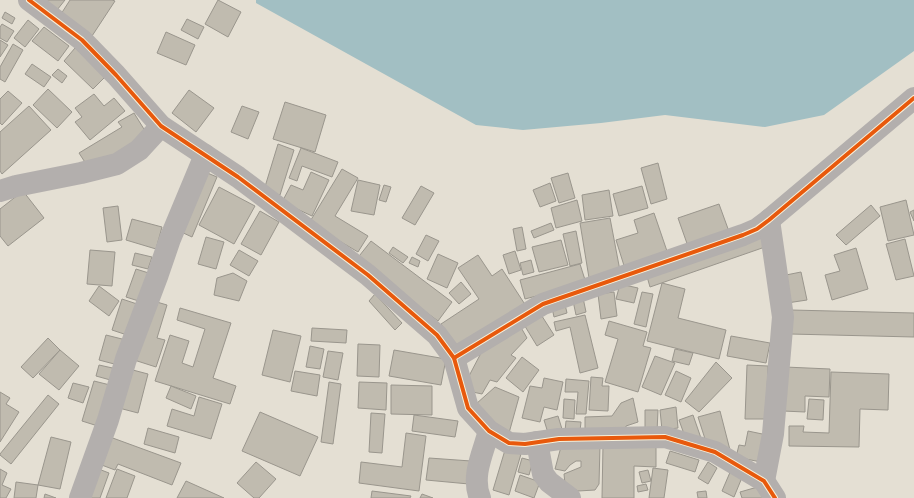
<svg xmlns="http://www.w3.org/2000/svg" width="914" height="498" font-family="Literata,serif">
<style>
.water{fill:#a2bfc3}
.building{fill:#c0bbaf;stroke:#9a968d}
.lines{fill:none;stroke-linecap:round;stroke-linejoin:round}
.minor{stroke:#b3afad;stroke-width:22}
.cycleway-casing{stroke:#f8f0d9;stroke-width:6}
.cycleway{stroke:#e8590c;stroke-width:4}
</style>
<rect width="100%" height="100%" fill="#e4dfd3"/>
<polygon class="water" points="256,0 914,0 914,51 824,115 765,127 665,115 601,123 523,130 476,125 256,3"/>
<g class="building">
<polygon points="44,0 65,0 57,10"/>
<polygon points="70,0 112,0 115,1 92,36 61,14"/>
<polygon points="218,0 241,12 228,37 205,24"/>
<polygon points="5,12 15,18 12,24 2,18"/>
<polygon points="187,19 204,27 198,39 181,30"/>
<polygon points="28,20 39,29 25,47 14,38"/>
<polygon points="2,24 14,31 7,42 0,38 0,27"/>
<polygon points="44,27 69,46 58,61 32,41"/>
<polygon points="166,32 195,45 186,65 157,53"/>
<polygon points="0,40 8,45 0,57"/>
<polygon points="13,44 23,50 5,82 0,79 0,67"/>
<polygon points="75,48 105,77 93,89 64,61"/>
<polygon points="32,64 51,77 44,87 25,74"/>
<polygon points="58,69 67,76 62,83 52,75"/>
<polygon points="48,89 72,112 57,128 33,105"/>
<polygon points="189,90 214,108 196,132 172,113"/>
<polygon points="8,91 22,103 2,125 0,123 0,99"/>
<polygon points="94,94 104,106 114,98 125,111 90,140 75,122 82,117 75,108"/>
<polygon points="285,102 326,115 315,152 273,139"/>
<polygon points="29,106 51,130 2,174 0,171 0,132"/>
<polygon points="242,106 259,112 248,139 231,132"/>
<polygon points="134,113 147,134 90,170 79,153 122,127 118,122"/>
<polygon points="278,144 294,150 280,195 264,190"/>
<polygon points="301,148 338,162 332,177 302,166 297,181 289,178"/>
<polygon points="658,163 667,199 651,204 641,168"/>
<polygon points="342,169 358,178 335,216 368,236 358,252 309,223"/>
<polygon points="205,172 217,177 192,237 179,231"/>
<polygon points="311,172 329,180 312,216 282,202 291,185 303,190"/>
<polygon points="568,173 575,198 559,203 551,178"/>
<polygon points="358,180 380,185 374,215 351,211"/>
<polygon points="550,183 556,201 540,207 533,190"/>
<polygon points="384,185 391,187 386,202 379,200"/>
<polygon points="421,186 434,193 415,225 402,218"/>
<polygon points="642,186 648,208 619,216 613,194"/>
<polygon points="219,187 255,206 234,244 199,225"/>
<polygon points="609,190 613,216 585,220 582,195"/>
<polygon points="23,191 44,218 8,246 0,236 0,209"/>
<polygon points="577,200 582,221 556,228 551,208"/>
<polygon points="906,200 914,235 888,241 880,207"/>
<polygon points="719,204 731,237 690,252 678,218"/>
<polygon points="871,205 880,216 846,245 836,235"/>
<polygon points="118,206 122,240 107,242 103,208"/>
<polygon points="914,210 914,221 910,212"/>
<polygon points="260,211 279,222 261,255 241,244"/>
<polygon points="654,213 669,257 626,272 616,240 638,233 634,220"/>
<polygon points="610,218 621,276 590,284 580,223"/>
<polygon points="132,219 162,227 156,249 126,240"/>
<polygon points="551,223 554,230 534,238 531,231"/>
<polygon points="522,227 526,249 517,251 513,229"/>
<polygon points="576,231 582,263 570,266 563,234"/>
<polygon points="760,233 765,247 650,287 646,273"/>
<polygon points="426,235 439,241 428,261 416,254"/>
<polygon points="206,237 224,242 216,269 198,264"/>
<polygon points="905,239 914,276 896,280 886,244"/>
<polygon points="561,240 568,265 539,272 532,247"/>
<polygon points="371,241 452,302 438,321 356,260"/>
<polygon points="393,247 408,257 403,263 389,253"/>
<polygon points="856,248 868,289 832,300 825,275 840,271 834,255"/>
<polygon points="90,250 115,252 112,286 87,284"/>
<polygon points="239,250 258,261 249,276 230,265"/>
<polygon points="515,251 521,270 509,274 503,255"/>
<polygon points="135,253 152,257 148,269 132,265"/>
<polygon points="438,254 458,263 447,288 427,279"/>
<polygon points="478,255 492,276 502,269 526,306 459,351 441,324 479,299 458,268"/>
<polygon points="412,257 420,261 418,267 409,263"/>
<polygon points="531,260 534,272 523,275 520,263"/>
<polygon points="580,264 586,283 525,299 520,280"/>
<polygon points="136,269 155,275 145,303 126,297"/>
<polygon points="801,272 807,300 787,303 781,276"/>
<polygon points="233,273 247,281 239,301 214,295 217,278"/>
<polygon points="461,282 471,294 459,304 449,293"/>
<polygon points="662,283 685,289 678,318 726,330 719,359 647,341"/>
<polygon points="620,284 638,288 634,303 616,299"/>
<polygon points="99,286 119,301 109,316 89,301"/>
<polygon points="614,292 617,316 601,319 598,294"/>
<polygon points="642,292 653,294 646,327 634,324"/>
<polygon points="582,293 586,312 576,315 572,296"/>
<polygon points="375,294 402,323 395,330 369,301"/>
<polygon points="122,299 143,306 133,337 112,330"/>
<polygon points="150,300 167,305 157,338 165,340 156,367 131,359"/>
<polygon points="564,300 567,313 554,317 551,303"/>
<polygon points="180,308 231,323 213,378 236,386 230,404 155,381 170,335 189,341 182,363 193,367 205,329 177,320"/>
<polygon points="791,310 914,313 914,337 790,334"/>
<polygon points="540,313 554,335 537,346 523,323"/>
<polygon points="585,315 598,368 580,373 570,327 556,331 554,322"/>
<polygon points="609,321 647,332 643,346 651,348 638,392 605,382 618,339 605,335"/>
<polygon points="519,324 527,338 511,355 516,358 497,382 490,380 482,394 468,391 469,376 481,353"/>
<polygon points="312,328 347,330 346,343 311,341"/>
<polygon points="273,330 301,336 290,382 262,375"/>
<polygon points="106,335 126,340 118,365 99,360"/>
<polygon points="731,336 770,343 766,363 727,356"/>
<polygon points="48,338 60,350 33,378 21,367"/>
<polygon points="358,344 380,345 379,377 357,376"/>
<polygon points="310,346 324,349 320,369 306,367"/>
<polygon points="675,349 693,353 689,365 672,361"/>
<polygon points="60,350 79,366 59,390 39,374"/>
<polygon points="394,350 446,359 441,385 389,376"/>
<polygon points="328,351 343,353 338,380 323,377"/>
<polygon points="655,356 675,363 661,395 642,387"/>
<polygon points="522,357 539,370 523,392 506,378"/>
<polygon points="716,362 732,378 699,412 685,401"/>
<polygon points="99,365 117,369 114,381 96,376"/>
<polygon points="747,365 768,366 766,419 745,419"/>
<polygon points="785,367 830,369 829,397 805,396 805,412 783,411"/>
<polygon points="129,369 148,374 138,413 119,408"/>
<polygon points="295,371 320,375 317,396 291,391"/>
<polygon points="676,371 691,378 681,402 665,395"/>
<polygon points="831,372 889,374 888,410 860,409 859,447 789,446 789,426 804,426 803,432 829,433"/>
<polygon points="591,377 603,378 602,386 609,386 608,411 589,410"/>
<polygon points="544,378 563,382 557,410 544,407 540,422 522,418 530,386 542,388"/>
<polygon points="566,379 589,381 586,414 576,414 578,392 565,392"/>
<polygon points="94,381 114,386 101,427 82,421"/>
<polygon points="329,382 341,384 333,444 321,442"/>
<polygon points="359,382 387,383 386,410 358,408"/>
<polygon points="73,383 89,387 83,403 68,398"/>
<polygon points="391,385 432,386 432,415 391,414"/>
<polygon points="171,386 196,396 191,409 166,398"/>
<polygon points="495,387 519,397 509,433 482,416 476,404"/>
<polygon points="0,392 10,398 6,404 19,412 0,442"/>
<polygon points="48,395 59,404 11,464 0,455 0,454"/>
<polygon points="199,397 222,404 211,439 167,426 172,409 194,416"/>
<polygon points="633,398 638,422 626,426 625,434 585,432 585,417 612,416 621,403"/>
<polygon points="564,399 575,400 574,419 563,418"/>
<polygon points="809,399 824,400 823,420 807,419"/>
<polygon points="676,407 678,428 662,430 660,410"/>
<polygon points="645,410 658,410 657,432 645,432"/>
<polygon points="720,411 730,450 706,442 698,417"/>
<polygon points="260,412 318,437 300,476 242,451"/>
<polygon points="371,413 385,414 382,453 369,452"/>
<polygon points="414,415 458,421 455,437 412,431"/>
<polygon points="693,415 702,441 684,434 679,420"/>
<polygon points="558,416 562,429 548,433 544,420"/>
<polygon points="566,421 581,422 580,431 565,431"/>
<polygon points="148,428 179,437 175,453 144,444"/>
<polygon points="748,431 767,435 761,462 736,457 739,445 745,446"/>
<polygon points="406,433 426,436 419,491 359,483 361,462 402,467"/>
<polygon points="51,437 71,442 60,489 38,485"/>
<polygon points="110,437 181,463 172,485 118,464 115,470 99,464"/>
<polygon points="562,443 600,445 599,484 595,490 578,491 565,484 564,474 581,467 581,461 576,461 570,465 565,471 555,469"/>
<polygon points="603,445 656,446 656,467 634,466 634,498 602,498"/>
<polygon points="505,450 521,454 509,495 493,490"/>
<polygon points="670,451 699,460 695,472 666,463"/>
<polygon points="429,458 471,461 469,484 426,480"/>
<polygon points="522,458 533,461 529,475 518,472"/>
<polygon points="256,462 276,479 259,498 254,498 237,483"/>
<polygon points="708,462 717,468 708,484 698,478"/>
<polygon points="96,468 109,473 100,498 84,498"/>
<polygon points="653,468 668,470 664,498 649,498"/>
<polygon points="0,469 7,473 2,485 11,489 6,498 0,498"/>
<polygon points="117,469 135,476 127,498 106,498"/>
<polygon points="648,470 651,481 642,483 639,472"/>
<polygon points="731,470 743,475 734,497 722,491"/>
<polygon points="520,475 540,482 534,498 515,491"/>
<polygon points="186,481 224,498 177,498"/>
<polygon points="16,482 38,485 36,498 14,498"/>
<polygon points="646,484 648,490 638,492 637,486"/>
<polygon points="761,486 765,498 742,498 740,492"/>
<polygon points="372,491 411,496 410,498 371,498"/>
<polygon points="706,491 707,498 698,498 697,492"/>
<polygon points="45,494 56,498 44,498"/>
<polygon points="422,494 433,498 420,498"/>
</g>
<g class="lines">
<g class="minor">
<polyline points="29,0 82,40 116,75 161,126 238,177 368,275 437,335 454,358 468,408 489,431 509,443 525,444 559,439 665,437 715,452 764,481 775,498"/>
<polyline points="0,191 16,186 81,173 117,164 139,150 161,126"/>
<polyline points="454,358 543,304 743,235 757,229 769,220 914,98"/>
<polyline points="537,442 543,474 549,482 570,498"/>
<polyline points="764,481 773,434 783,317 769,220"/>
<polyline points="80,498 108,420 126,359 158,274 170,239 205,155"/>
<path d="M 480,498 C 471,476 483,453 489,431"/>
</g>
<g class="cycleway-casing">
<g id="cycleway">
<polyline points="29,0 82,40 116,75 161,126 238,177 368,275 437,335 454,358 468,408 489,431 509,443 525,444 559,439 665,437 715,452 764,481 775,498"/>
<polyline points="454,358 543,304 743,235 757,229 769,220 914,98"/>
</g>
</g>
<use href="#cycleway" class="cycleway"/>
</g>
</svg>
